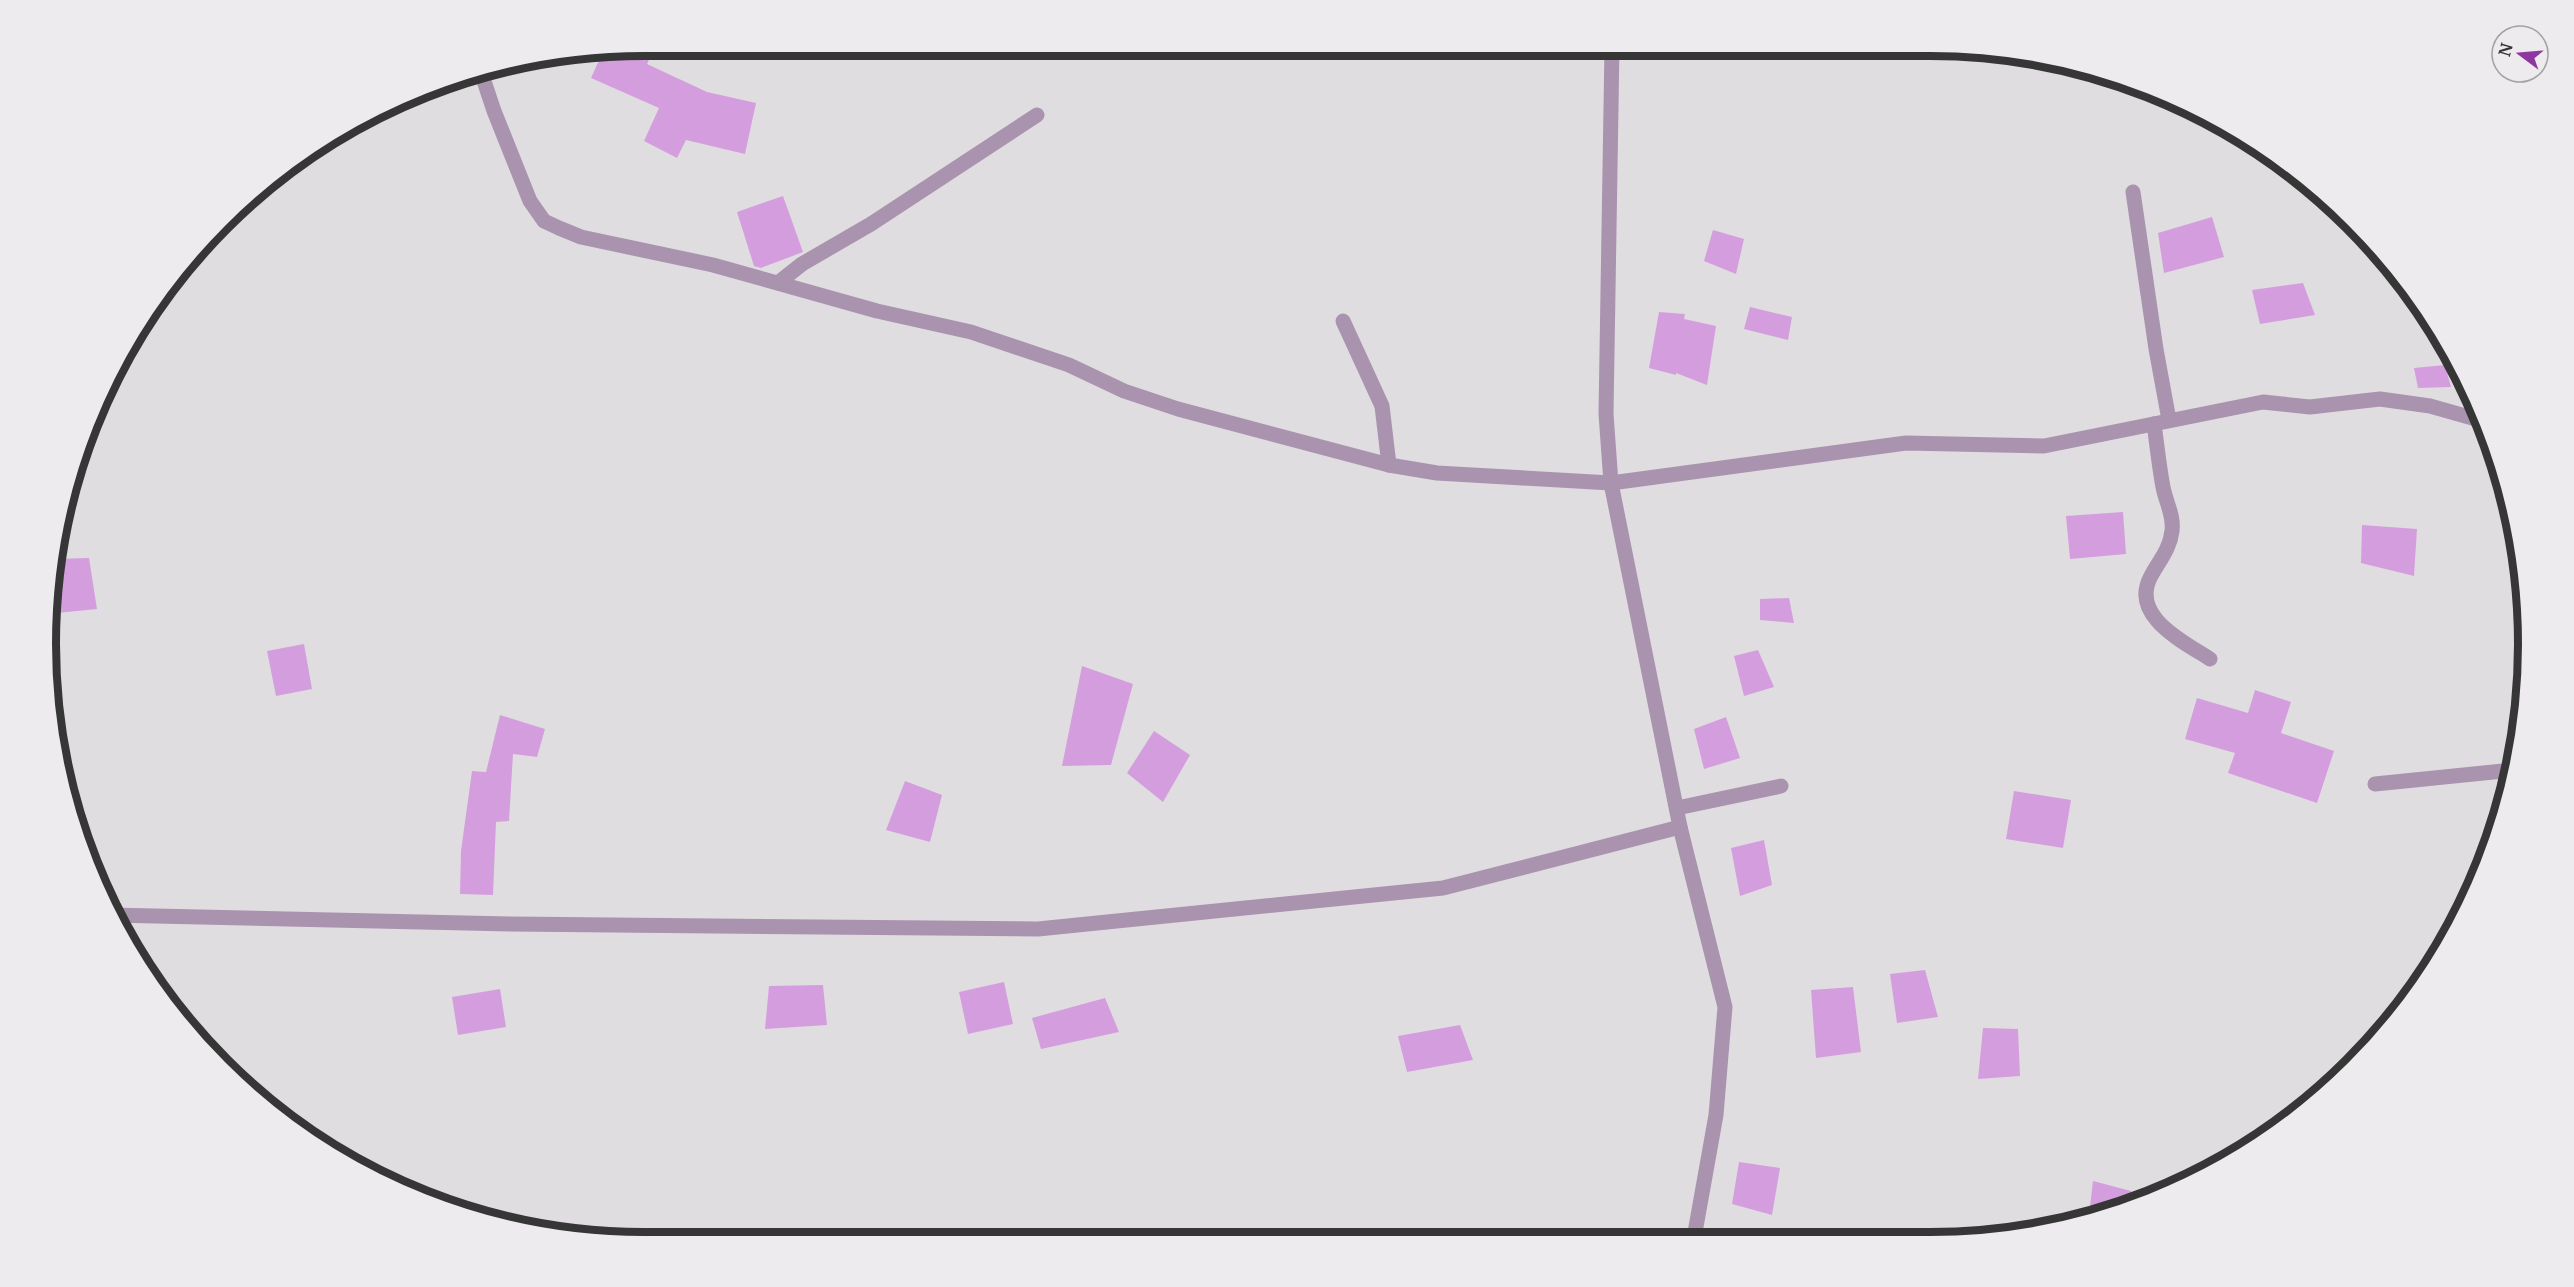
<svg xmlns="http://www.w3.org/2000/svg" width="2574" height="1287" font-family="Merriweather,serif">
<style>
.building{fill:#d49ede}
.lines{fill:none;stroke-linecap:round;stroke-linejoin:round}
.street{stroke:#aa93af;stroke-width:15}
.rim{fill:none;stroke:#373637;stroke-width:8}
</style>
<rect width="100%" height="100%" fill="#e0dde0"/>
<g class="building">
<polygon points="656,45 647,64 707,92 756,103 745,154 686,140 677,158 644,141 659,108 591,78 604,49"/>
<polygon points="783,196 803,252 761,268 754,266 737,212"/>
<polygon points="2212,217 2224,257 2164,273 2158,233"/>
<polygon points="1713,230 1744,239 1736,274 1704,261"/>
<polygon points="2303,283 2315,315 2260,324 2252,290"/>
<polygon points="1750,307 1792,317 1788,340 1744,329"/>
<polygon points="1659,312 1685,314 1684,319 1716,326 1707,385 1676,373 1676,375 1649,368"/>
<polygon points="2445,365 2451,387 2418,388 2414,368"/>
<polygon points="2123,512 2126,554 2070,559 2066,516"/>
<polygon points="2362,525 2417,529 2414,576 2361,563"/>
<polygon points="89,558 97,609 47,614 52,559"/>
<polygon points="1789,598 1794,623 1760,620 1760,599"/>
<polygon points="304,644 312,689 276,696 267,651"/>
<polygon points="1758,650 1774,687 1744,696 1734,656"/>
<polygon points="1082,666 1133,684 1111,765 1062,766"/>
<polygon points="2255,690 2291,702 2281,733 2334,751 2317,803 2228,773 2235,753 2185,739 2197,698 2248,713"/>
<polygon points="500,715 545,729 537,757 513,754 509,821 496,822 493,895 460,894 461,851 472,771 486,772"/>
<polygon points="1726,717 1740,758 1704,769 1694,729"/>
<polygon points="1154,731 1190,755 1163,802 1127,773"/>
<polygon points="905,781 942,795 930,842 886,830"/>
<polygon points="2014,791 2071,800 2063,848 2006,839"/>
<polygon points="1764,840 1772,885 1740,896 1731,848"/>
<polygon points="1925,970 1938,1017 1897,1023 1890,974"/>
<polygon points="1004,982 1013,1024 968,1034 959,992"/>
<polygon points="823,985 827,1025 765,1029 769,986"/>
<polygon points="1853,987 1861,1052 1816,1058 1811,990"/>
<polygon points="500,989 506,1027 458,1035 452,997"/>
<polygon points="1105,998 1119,1032 1041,1049 1032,1018"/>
<polygon points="1460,1025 1473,1060 1407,1072 1398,1036"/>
<polygon points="1983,1028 2018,1029 2020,1076 1978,1079"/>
<polygon points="1739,1162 1780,1168 1772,1215 1732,1204"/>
<polygon points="2093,1181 2131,1191 2130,1204 2089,1215"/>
</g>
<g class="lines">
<g class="street">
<polyline points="1612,46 1606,414 1611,483 1680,827 1725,1007 1716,1115 1694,1238"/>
<polyline points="480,69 494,111 530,201 544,221 559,228 581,237 713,265 877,311 971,332 1069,365 1124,391 1178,409 1389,465 1437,473 1611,483 1906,443 2044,446 2263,402 2310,407 2380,399 2430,406 2483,421"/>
<polyline points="2133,192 2156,349 2169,420"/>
<polyline points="778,283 802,264 871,224 1037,115"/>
<polyline points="1343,321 1382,406 1389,465"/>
<path d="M 2154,424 C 2157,445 2159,466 2163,487 C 2166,503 2174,515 2172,531 C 2170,549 2159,561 2151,576 C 2129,616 2184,642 2210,659"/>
<polyline points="2375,784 2513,770"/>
<polyline points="1677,808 1781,786"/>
<polyline points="111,915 511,924 1038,929 1443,888 1680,827"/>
</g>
</g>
<path d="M0 0H2574V1287H0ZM644 56H1930A588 588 0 0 1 2518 644V644A588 588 0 0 1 1930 1232H644A588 588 0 0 1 56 644V644A588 588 0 0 1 644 56Z" fill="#edebed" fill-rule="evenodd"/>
<path class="rim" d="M644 56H1930A588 588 0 0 1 2518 644V644A588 588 0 0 1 1930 1232H644A588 588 0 0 1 56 644V644A588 588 0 0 1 644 56Z"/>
<g transform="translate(2520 54) rotate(286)"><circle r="28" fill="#edebed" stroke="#a4a3a4" stroke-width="1.5"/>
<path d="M0-4.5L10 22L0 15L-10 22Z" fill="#9036a1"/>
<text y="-9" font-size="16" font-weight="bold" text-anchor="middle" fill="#373637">N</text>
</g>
</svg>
